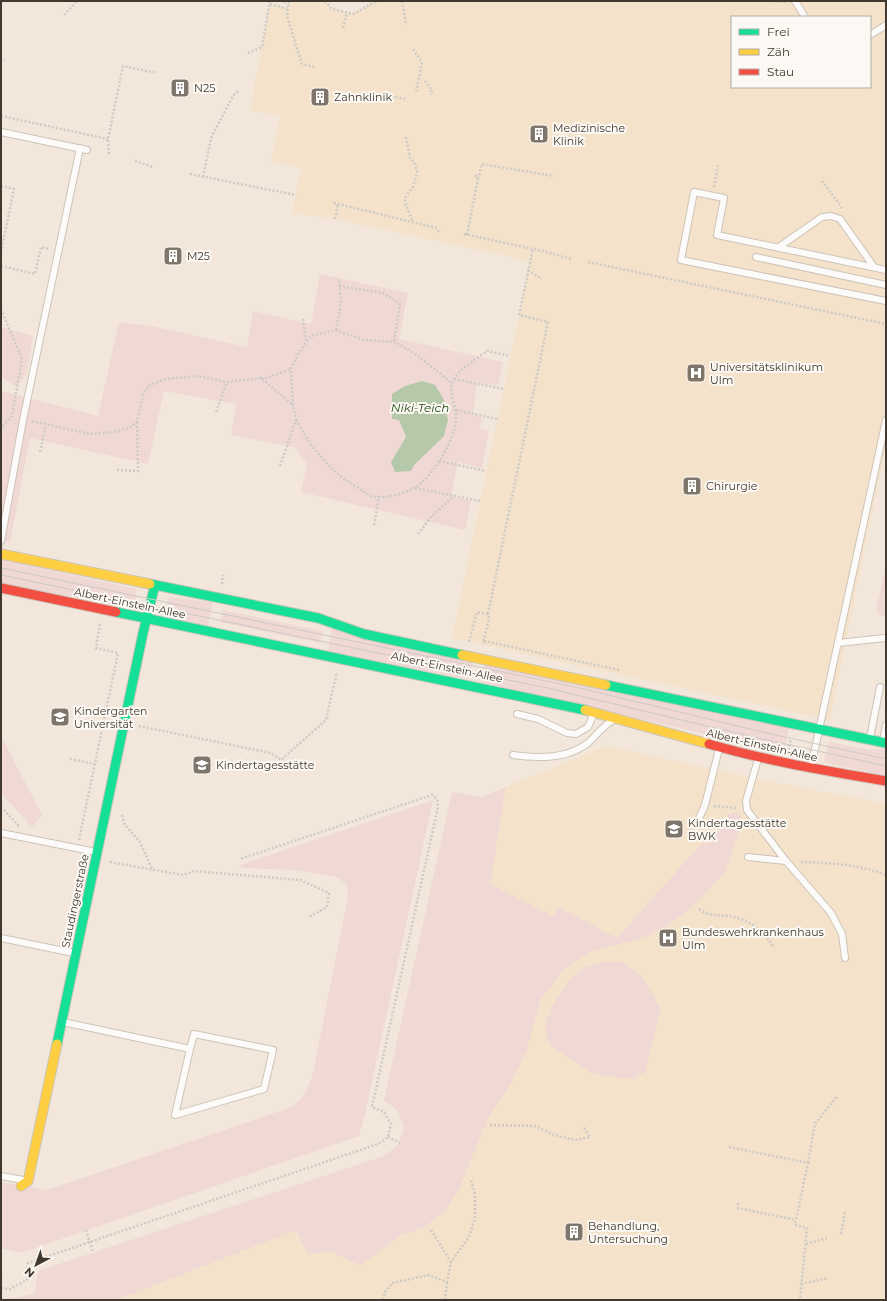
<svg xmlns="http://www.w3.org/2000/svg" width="887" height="1301" font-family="Montserrat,sans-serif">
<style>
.built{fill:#f4e2ca;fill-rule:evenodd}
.green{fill:#f0d8d4}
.water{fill:#b5c8a9}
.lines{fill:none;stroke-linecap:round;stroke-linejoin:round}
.lane-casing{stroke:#cdc4b9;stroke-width:8}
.fast-casing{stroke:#cdc4b9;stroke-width:11}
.slow-casing{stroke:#cdc4b9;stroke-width:11}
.jam-casing{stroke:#cdc4b9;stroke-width:11}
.path{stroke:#cecbc6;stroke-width:2.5;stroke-dasharray:2 2;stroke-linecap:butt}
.lane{stroke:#fdfbf9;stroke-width:6}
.fast{stroke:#16e098;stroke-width:9}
.slow{stroke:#ffcf43;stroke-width:9}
.jam{stroke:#f24e42;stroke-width:9}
.tram{stroke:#cdcac6;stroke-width:1}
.path-bridge{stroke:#cecbc6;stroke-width:2.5;stroke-dasharray:2 2;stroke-linecap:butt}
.labels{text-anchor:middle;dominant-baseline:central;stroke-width:4;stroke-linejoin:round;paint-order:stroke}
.poi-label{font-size:11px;fill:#41392f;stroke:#fcf8f3;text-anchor:start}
.street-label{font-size:11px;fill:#41392f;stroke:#fcf8f3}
.water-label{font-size:12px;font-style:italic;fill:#204a16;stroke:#fcf8f3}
</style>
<rect width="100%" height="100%" fill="#f2e7da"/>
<g class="built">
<path d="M 289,1 L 325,1 L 332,9 L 353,14 L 377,1 L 886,1 L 886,444 L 830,720 L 452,638 L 530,263 L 521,259 L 335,219 L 292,213 L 301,168 L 271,161 L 280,116 L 250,110 L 270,4 L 288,9 ZM 732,17 L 870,17 L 870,87 L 732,87 Z"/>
<polygon points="606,746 763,780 886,804 886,1300 79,1300 427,1176 482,797"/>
</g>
<g class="green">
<polygon points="320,274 408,293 399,339 503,362 498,386 477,382 473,415 482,417 480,429 489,430 482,468 458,462 451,496 471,501 465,530 301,492 307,464 294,447 231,435 236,404 164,391 148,464 30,438 10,542 1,540 1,391 98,416 119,322 151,326 247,347 253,311 311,324"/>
<polygon points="1,327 33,336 27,373 16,387 1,376"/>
<polygon points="1,559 137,589 135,604 133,607 1,584"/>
<polygon points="886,565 886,616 882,616 876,611"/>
<polygon points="169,597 213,602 208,627 164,613"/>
<polygon points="222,610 323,631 320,643 220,622"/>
<polygon points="332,627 473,661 469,679 328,652"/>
<polygon points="485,663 789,727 784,752 481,682"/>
<polygon points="1,736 42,815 32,827 1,793"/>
<polygon points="830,742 869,750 886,748 886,776 826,763 824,761 828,744"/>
<path d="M 506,787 L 490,884 L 553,916 L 558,907 L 617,938 L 703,842 L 707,845 L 728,822 L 728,814 C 735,811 738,812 743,819 L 725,873 L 692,907 L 670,924 L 644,937 L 588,953 L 563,970 L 540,1001 L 527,1050 L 511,1083 L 488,1118 L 459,1189 L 446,1210 L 423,1228 L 402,1235 L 360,1265 L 331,1252 L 307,1254 L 296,1230 L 116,1300 L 1,1300 L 1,1298 L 9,1299 L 34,1294 L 38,1271 L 384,1156 L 398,1145 L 404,1128 L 398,1111 L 384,1100 L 452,792 L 482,797 Z"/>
<path d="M 433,800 L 365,1114 L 359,1136 L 21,1253 L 1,1248 L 1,1182 L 45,1190 L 53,1188 L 289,1108 C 304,1100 308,1088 313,1073 L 348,897 L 347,885 L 337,877 L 296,870 L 244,868 L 238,866 Z"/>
<polygon points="620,961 641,975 661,1009 645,1072 632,1079 596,1075 550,1046 546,1034 545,1024 553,1004 571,978 584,968 602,962"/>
</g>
<polygon class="water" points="422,381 435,385 444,400 448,420 444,436 414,465 411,471 395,472 391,462 406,437 399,420 392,419 392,394 405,386"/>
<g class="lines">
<g class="lane-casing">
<g id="lane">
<polyline points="795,1 805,17"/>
<polyline points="870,35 886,25"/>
<polyline points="1,132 87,150"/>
<polyline points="779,247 822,217 831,216 840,219 874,267"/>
<polyline points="756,257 886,285"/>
<polyline points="886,270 717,235 724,198 694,192 681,260 886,301"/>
<polyline points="1,541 23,420 80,148"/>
<polyline points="838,643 885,638"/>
<polyline points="517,714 538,719 567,733 576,734 588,727 594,713"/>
<polyline points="870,738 880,687"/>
<polyline points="883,741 886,725"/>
<path d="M 513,755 C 539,759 567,759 588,743 C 597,735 603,725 614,720"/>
<polyline points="758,759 746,801 747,810 786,861 831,913 842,934 845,958"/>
<polyline points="811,767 886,420"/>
<polyline points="697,823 705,805 719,749"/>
<polyline points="1,833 96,852"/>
<polyline points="748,857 786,861"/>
<polyline points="1,938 74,953"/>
<polyline points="63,1022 190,1049 175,1115 264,1089 273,1050 194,1034 190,1049"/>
<polyline points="1,1176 23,1180"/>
</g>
</g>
<g class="fast-casing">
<g id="fast">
<polyline points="150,584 318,618 364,634 462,655"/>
<polyline points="116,612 585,710"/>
<polyline points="606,685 886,743"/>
<polyline points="57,1044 143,633 155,585"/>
</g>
</g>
<g class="slow-casing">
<g id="slow">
<polyline points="1,554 150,584"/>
<polyline points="462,655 606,685"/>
<polyline points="585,710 709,744"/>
<polyline points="21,1186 28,1181 57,1044"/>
</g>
</g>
<g class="jam-casing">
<g id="jam">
<polyline points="1,588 116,612"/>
<path d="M 709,744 C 767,761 826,771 886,781"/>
</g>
</g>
<g class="path">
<polyline points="289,1 287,16 302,64 315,67"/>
<polyline points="325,1 332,9 353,14 377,1"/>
<polyline points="402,1 406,25"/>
<polyline points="772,1 786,2"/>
<polyline points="284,2 289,3"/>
<polyline points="270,4 288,9"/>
<polyline points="64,15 77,1"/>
<polyline points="343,28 347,13"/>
<polyline points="413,49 422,62 416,92"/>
<polyline points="248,53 262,47 270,1"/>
<polyline points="1,62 5,59"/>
<polyline points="425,81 432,90 431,95"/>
<polyline points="386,98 387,95 405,99"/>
<polyline points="1,116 108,139"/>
<polyline points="406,137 410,158 415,164 417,172 413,187 405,198 405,203 413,222"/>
<polyline points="109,154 108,139 123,66 157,73"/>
<polyline points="135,161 153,167"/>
<polyline points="190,174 296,195"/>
<polyline points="203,177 211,138 233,96 238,91"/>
<polyline points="478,179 482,164 554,176"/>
<polyline points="822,181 842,208"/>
<polyline points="1,186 14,189 1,252"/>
<polyline points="714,187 718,165"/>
<polyline points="334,203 437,228"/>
<polyline points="335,219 338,204"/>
<polyline points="438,232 439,228"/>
<polyline points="464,234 533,249 519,315 548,322 488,614 489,618 483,644"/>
<polyline points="467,235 478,179 475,175"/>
<polyline points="534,249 572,259"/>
<polyline points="588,262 886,324"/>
<polyline points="1,266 35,274 41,247 50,249"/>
<polyline points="528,270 542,279"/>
<polyline points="339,286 383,293 400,304 394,342"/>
<polyline points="1,309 22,359 12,416 1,428"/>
<polyline points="303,319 306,341"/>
<polyline points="336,330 341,303 339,278"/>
<polyline points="261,378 266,378 291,369"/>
<polyline points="454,379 503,389"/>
<polyline points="456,410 497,419"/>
<polyline points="216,412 227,382"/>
<polyline points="296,420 310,444 327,464 344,479 371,496 379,497"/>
<polyline points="32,421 90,434 115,432 131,427 137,422 143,394 150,385 166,379 197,376 227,382 261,378 293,405 291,369 298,354 311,336 336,330 364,340 395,342 417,355 452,383"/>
<polyline points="40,452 46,425"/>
<polyline points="439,461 486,471"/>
<polyline points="280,466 296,420 293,405"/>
<polyline points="117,470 138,471 137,422"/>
<polyline points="415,488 480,501"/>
<path d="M 374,525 L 379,497 C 389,498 405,493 414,488 C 432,479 455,439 456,420 C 457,407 448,392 453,381 C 459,368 477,359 487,351 L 510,356"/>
<polyline points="418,534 431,517 454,496"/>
<polyline points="222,584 223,575"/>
<polyline points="484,641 619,670"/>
<polyline points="469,642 477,612 488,614"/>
<polyline points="139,726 271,753 281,760 326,720 337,672"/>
<polyline points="788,750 791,739"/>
<polyline points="70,759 95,764"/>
<polyline points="714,806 737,808"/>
<polyline points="1,807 20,827"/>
<polyline points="122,815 125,825 140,842 153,871"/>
<polyline points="79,840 118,653 96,648 100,624"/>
<polyline points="110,862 183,875 194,871 300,880 329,893 327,907 309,917"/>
<path d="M 801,862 C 830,863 858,864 886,875"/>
<path d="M 699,909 C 708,916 717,915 729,916 C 748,919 765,931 774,948"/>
<polyline points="490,1125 535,1126 554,1135 575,1140 590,1137 583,1126"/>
<polyline points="388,1137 400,1143"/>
<polyline points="729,1147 808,1163 795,1225 807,1228 800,1300"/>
<polyline points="808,1163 815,1124 837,1096"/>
<polyline points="738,1203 738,1208 796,1220"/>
<polyline points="431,1230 451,1262"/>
<polyline points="841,1234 845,1212"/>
<polyline points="806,1244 827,1238"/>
<polyline points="1,1283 2,1278"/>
<polyline points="801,1284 828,1278"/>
<polyline points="1,1288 10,1289 27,1280 28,1263 378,1144 388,1137 391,1124 384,1112 372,1107 438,807 437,799 432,795 240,859"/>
<polyline points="383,1300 385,1292 392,1283 428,1275 447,1282 451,1262 469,1237 475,1218 475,1195 471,1179"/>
<polyline points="445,1300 447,1282"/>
</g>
<use href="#lane" class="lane"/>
<use href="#fast" class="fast"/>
<use href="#slow" class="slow"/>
<use href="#jam" class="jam"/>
<g class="tram">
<polyline points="1,568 575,687 771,734 886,759"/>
<polyline points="1,575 547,688 749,736 886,766"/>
</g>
<polyline class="path-bridge" points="86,1230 93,1252"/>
</g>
<defs>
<g id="building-square" transform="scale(1)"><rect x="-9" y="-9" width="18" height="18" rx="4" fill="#7f766b" stroke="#fcf8f3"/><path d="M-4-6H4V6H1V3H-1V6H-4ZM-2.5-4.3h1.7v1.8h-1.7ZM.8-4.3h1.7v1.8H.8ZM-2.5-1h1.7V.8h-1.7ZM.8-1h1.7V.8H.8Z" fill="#fff"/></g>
<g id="hospital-square" transform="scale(1)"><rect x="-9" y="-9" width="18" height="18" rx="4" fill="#7f766b" stroke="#fcf8f3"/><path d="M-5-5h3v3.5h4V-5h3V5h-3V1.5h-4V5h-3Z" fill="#fff"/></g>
<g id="school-square" transform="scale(1)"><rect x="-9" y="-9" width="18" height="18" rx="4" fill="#7f766b" stroke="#fcf8f3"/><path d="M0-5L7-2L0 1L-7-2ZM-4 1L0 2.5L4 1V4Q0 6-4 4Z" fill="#fff"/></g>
</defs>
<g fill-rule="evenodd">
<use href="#building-square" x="180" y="88"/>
<use href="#building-square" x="320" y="97"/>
<use href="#building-square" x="539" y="134"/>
<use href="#building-square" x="173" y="256"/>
<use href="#hospital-square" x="696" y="373"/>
<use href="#building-square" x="692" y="486"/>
<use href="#school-square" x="60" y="717"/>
<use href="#school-square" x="202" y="765"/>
<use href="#school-square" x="674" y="829"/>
<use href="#hospital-square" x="668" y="938"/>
<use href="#building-square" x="574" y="1232"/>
</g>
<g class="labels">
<g class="poi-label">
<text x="194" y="88">N25</text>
<text x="334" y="97">Zahnklinik</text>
<text x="553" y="128">Medizinische<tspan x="553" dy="13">Klinik</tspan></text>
<text x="187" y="256">M25</text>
<text x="710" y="367">Universitätsklinikum<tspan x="710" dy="13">Ulm</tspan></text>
<text x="706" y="486">Chirurgie</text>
<text x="74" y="711">Kindergarten<tspan x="74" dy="13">Universität</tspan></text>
<text x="216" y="765">Kindertagesstätte</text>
<text x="688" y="823">Kindertagesstätte<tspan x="688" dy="13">BWK</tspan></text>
<text x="682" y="932">Bundeswehrkrankenhaus<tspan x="682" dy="13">Ulm</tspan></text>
<text x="588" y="1226">Behandlung,<tspan x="588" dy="13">Untersuchung</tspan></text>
</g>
<g class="street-label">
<text transform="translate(130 603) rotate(12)">Albert-Einstein-Allee</text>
<text transform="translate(447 667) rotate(12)">Albert-Einstein-Allee</text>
<text transform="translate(762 745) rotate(13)">Albert-Einstein-Allee</text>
<text transform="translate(75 901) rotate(-78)">Staudingerstraße</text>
</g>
<g class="water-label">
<text x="420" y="407">Niki-Teich</text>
</g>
</g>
<rect width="887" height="1301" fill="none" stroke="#41392f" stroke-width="4"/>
<rect x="731" y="16" width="140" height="72" fill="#fcf8f3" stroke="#b1aca5"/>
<rect x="739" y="29" width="20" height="6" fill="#16e098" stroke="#b1aca5"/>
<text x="767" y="36" font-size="12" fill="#41392f">Frei</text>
<rect x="739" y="49" width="20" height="6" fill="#ffcf43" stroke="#b1aca5"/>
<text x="767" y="56" font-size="12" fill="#41392f">Zäh</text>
<rect x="739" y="69" width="20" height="6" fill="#f24e42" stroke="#b1aca5"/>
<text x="767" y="76" font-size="12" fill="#41392f">Stau</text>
<g transform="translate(36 1265) rotate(221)" stroke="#fcf8f3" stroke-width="3" paint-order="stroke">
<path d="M0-3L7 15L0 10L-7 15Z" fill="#41392f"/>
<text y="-6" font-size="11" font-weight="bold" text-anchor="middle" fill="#41392f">N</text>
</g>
</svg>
